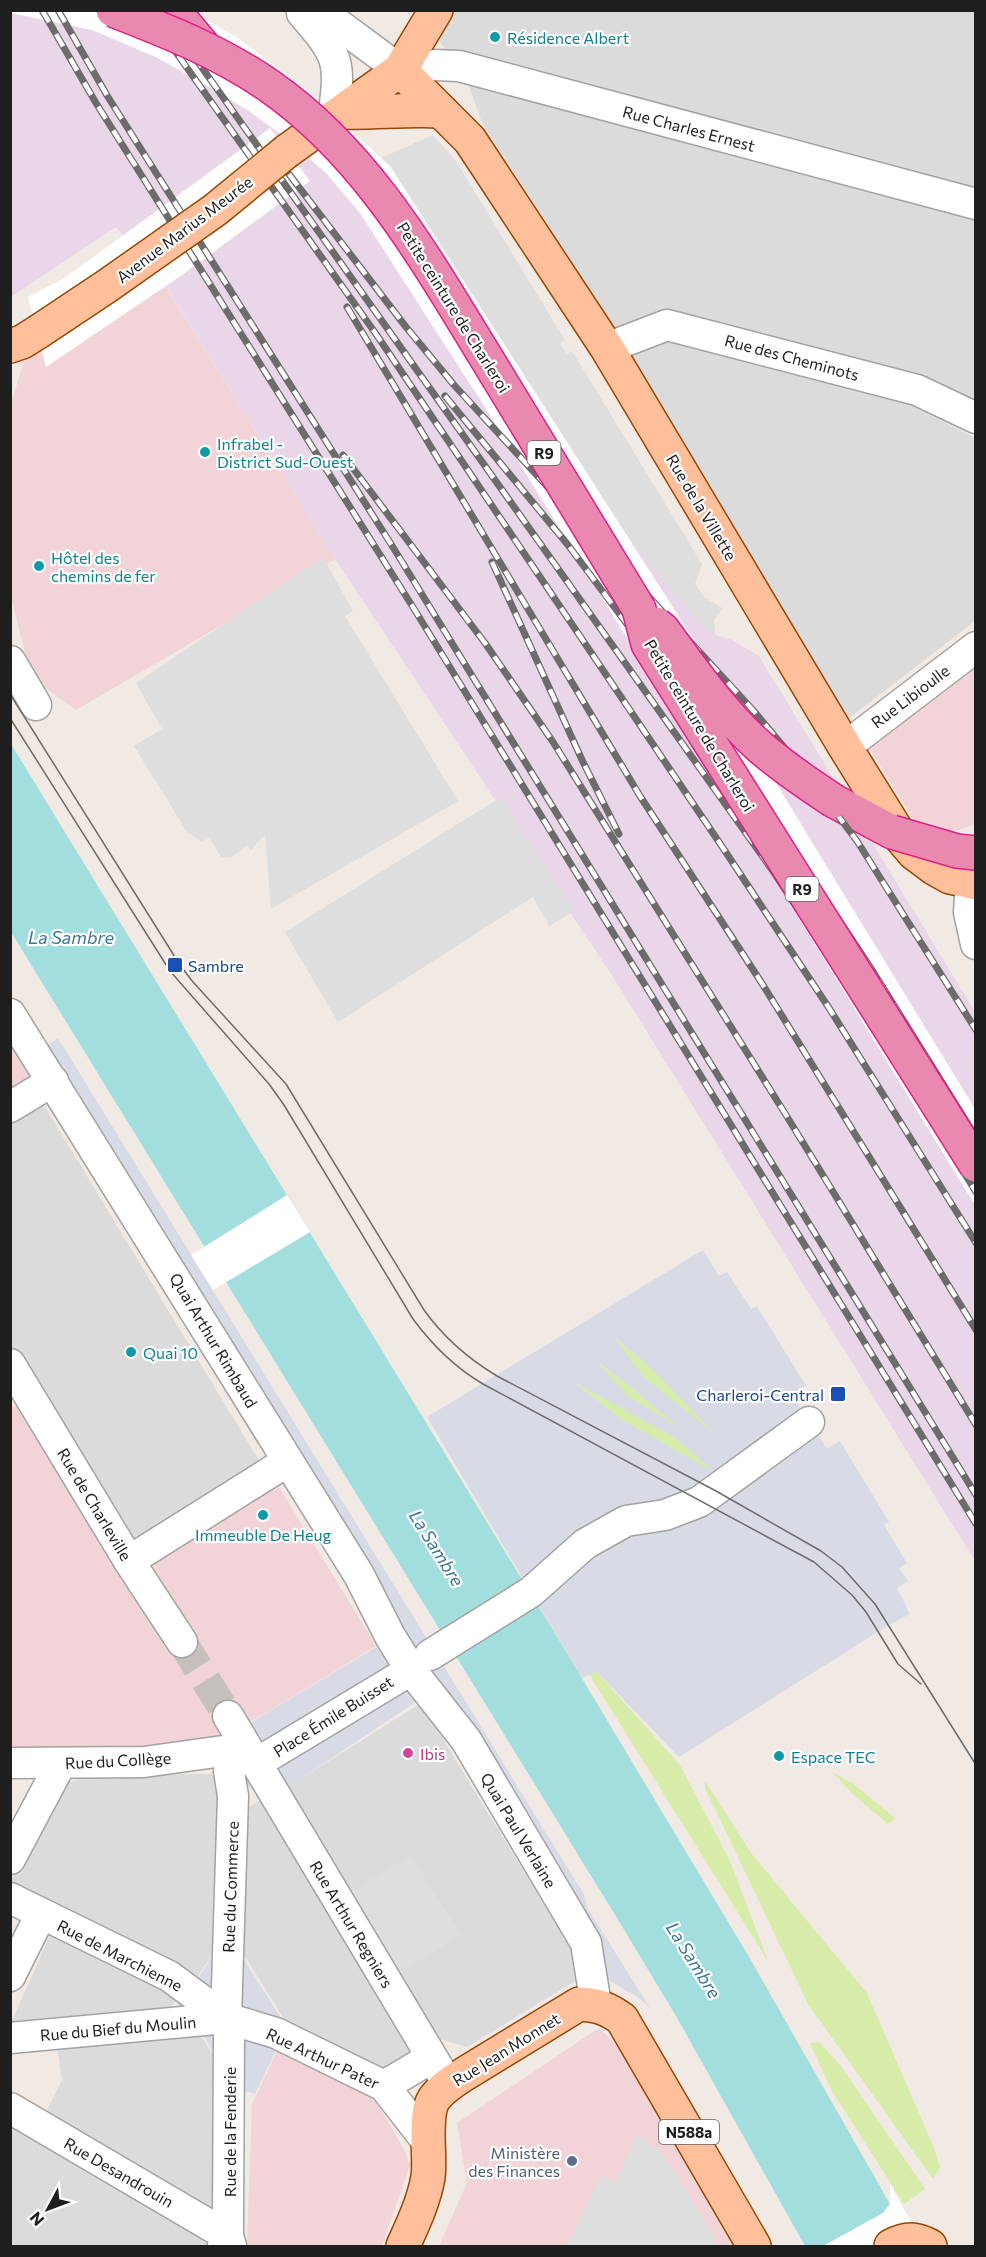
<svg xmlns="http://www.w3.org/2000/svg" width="986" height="2257" font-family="Commissioner,sans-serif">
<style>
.residential{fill:#dcdbdb}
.commercial{fill:#f1d3d8}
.industrial{fill:#e9d6e9}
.grass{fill:#d7eca8}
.parking{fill:#dedede}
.plaza{fill:#d8dbe5;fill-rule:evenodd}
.water{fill:#a3dedf}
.pier{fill:#fff}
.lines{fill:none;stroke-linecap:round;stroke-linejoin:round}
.minor-tunnel{stroke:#c6c0bc;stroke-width:30;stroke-dasharray:30 15;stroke-linecap:butt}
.minor-casing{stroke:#a2a2a2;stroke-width:33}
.major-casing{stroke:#994700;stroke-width:36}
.highway-casing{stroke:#e11e88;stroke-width:36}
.minor{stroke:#fff;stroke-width:30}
.major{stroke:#ffbf9a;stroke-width:33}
.highway{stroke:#ea89af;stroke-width:33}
.tram{stroke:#6c6c6c;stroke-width:1.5}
.rail-casing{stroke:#6c6c6c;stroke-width:7}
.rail{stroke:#fff;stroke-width:4.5;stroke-dasharray:14;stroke-linecap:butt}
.major-bridge-casing{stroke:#994700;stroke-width:36;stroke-linecap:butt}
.highway-bridge-casing{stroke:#e11e88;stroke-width:36;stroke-linecap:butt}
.major-bridge{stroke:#ffbf9a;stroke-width:33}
.highway-bridge{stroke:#ea89af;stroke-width:33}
.culture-dot{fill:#0f9aa8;stroke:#fff;stroke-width:2}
.transit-dot{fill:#1a4fb4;stroke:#fff;stroke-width:2}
.hotel-dot{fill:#d1479c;stroke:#fff;stroke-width:2}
.service-dot{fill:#5c6f8a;stroke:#fff;stroke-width:2}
.labels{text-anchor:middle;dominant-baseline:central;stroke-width:4.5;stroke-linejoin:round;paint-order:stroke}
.shield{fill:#fff;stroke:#626262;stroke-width:1.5}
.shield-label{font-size:15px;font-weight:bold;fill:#1e1e1e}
.culture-label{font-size:16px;fill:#0d838f;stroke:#fff;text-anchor:start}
.street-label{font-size:16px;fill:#1e1e1e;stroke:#fff}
.transit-label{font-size:16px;fill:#164399;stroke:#fff;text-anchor:start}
.hotel-label{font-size:16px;fill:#b23c85;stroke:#fff;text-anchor:start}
.service-label{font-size:16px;fill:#4e5e75;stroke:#fff;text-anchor:end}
.water-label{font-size:18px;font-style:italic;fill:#3c7892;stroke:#fff}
</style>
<rect width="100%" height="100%" fill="#f0e9e4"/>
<g class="residential">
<polygon points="449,10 975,11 975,204 459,66 435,36"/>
<polygon points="467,80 975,209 975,418 667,325 607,348 545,220 482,123"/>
<polygon points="670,335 891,395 975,438 975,621 843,723 626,360"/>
<polygon points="42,1102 260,1462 135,1544 11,1345 11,1121"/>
<polygon points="421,1703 577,1959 578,1979 467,2047 433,2037 286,1792 289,1786"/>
<polygon points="219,1774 216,1948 198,1976 11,1890 11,1881 61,1784 99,1775"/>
<polygon points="261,1799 414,2050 384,2068 284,2019 241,1950 235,1816"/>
<polygon points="51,1933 178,1998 164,2017 11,2023"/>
<polygon points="200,2034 217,2061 221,2201 205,2211 44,2116 62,2080 57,2045"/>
<polygon points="10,2118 212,2239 209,2246 11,2246"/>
</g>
<g class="commercial">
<polygon points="166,287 335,559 76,710 31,677 11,596 10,407 25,358"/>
<polygon points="975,665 975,824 927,841 868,746"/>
<polygon points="10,1044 33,1081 10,1094"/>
<polygon points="19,1404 129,1578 279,1487 376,1646 261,1716 222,1736 217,1749 11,1753 10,1408"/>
<polygon points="599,2028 628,2056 738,2246 439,2246 467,2183 457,2123"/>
<polygon points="279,2047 371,2093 405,2151 410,2165 382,2246 247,2246 252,2104"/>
</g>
<polygon class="industrial" points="11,11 196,11 356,174 604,510 706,629 715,635 732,640 759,656 975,1012 975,1561 613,977 335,559 166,286 116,227 11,297"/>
<g class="grass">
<polygon points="611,1335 650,1367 719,1438 644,1377"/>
<polygon points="592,1359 632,1388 683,1431 629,1397"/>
<polygon points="569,1377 677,1439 718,1475 621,1419"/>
<polygon points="596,1671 680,1765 730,1861 768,1961 589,1674"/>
<polygon points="832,1772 852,1783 895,1818 888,1824 856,1797"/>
<polygon points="705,1781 751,1853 867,1993 934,2148 940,2167 933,2179 808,2004 705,1788"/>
<polygon points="819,2042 841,2066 925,2189 904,2204 832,2091 810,2043"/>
</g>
<g class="parking">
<polygon points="433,135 456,161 565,340 560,343 567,354 572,351 702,564 695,584 704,597 722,608 714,620 715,635 706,630 604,510 381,158"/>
<polygon points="323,557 353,611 345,616 458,801 271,909 265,834 251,850 247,845 232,857 221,857 209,838 202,842 187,832 134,746 162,729 136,683"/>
<polygon points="501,797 574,911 549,926 533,897 338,1022 285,932"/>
<polygon points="411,1855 461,1935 400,1973 350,1893"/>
<polygon points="637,2135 658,2149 674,2170 720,2246 567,2246 601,2175 615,2182"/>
</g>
<g class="plaza">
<polygon points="58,1038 583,1893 588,1909 650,2008 639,1998 608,1980 594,1975 434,1707 419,1700 276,1795 255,1791 223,1767 237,1731 383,1643 30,1056"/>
<path d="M 703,1250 L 719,1276 L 727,1272 L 751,1309 L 757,1306 L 806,1386 L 792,1395 L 827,1449 L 840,1441 L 889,1522 L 884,1525 L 907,1563 L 899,1568 L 908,1581 L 897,1588 L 910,1614 L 889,1625 L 679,1757 L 597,1672 L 582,1678 L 427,1417 ZM 614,1337 L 650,1367 L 715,1434 L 644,1377 ZM 597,1362 L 632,1388 L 678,1427 L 629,1397 ZM 573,1381 L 677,1439 L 714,1472 L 621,1419 Z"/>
<polygon points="229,1936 282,2020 278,2046 255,2094 230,2087 219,2062 203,2034 176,2023 179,1996 172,1964 199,1977 217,1948"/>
</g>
<polygon class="water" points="11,744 559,1640 749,1957 914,2246 805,2246 676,2016 617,1918 11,932"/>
<g class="pier">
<polygon points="11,10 191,11 238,38 307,90 390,166 690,634 757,722 818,773 874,808 923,828 975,834 975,876 892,848 850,829 774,780 975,1109 975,1205 488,412 360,213 326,173 282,135 249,111 207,86 156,57 92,30 11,13"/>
<polygon points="270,128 310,181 182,275 46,367 28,297 66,277"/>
<polygon points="287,1195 310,1232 213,1290 191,1255"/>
<polygon points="890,2184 924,2246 823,2246 883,2213 890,2204"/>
</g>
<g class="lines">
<polyline class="minor-tunnel" points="182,1642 228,1716"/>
<g class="minor-casing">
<g id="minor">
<polyline points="319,10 400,70 434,65 459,66 976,204"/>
<path d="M 302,13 C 340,57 341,61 333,118"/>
<polyline points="607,348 667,325 917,390 976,418"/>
<polyline points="10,661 36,705"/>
<polyline points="845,747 976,647"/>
<polyline points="971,883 969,912 976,944"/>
<polyline points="10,1014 359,1575 390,1636 411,1670 466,1740 586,1943 596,2005"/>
<polyline points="10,1107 53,1081"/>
<polyline points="10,1364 129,1561 182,1642"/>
<polyline points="129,1561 288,1461"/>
<polyline points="430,1655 531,1592 585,1544 626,1521 665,1515 699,1502 809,1422"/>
<polyline points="228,1716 448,2084"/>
<polyline points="10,1763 144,1762 223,1751 236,1759 249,1759 254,1762"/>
<polyline points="257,1763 411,1670"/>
<polyline points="10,1859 61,1763"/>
<polyline points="10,1898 169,1976 226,2018 276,2033 384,2086 429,2144"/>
<polyline points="10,1976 41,1914"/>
<polyline points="10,2038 226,2018"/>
<polyline points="384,2086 431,2058"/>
<polyline points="10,2108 228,2236 231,2246"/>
<polyline points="223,2246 228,2236 228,2219 229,2034 226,2018 233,1796 229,1771 236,1759"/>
</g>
</g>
<g class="major-casing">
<g id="major">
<polyline points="400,70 470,140 607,348 845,747 902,839 914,853 934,868 950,877 976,883"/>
<path d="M 343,112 C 376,113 408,109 441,111"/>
<polyline points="287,151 400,70 436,10"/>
<polyline points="10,346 22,342 38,332"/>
<path d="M 403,2246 C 413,2224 424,2201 428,2177 C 431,2156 423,2116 434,2099 C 442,2088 455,2080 466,2073 L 579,2004 C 597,2005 607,2008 622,2019 L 754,2246"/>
<path d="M 891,2246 C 906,2238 915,2238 930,2246"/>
</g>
</g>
<g class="highway-casing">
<g id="highway">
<polyline points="166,10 180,18 205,48"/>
<polyline points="834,801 892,832"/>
</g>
</g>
<use href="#minor" class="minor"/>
<use href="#major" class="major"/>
<use href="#highway" class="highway"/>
<g class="tram">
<path d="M 10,694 L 180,965 L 193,982 L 286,1084 L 424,1310 C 444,1338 467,1358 497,1376 L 716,1491 L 821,1551 L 842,1567 L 875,1604 L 976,1765"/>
<path d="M 10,718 L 170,971 L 269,1084 L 284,1105 L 413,1319 C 433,1346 454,1367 483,1384 L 814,1562 L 852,1595 L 866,1612 L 898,1664 L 921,1684"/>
</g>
<g class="rail-casing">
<g id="rail">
<polyline points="42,10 96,103 416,612 976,1524"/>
<polyline points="58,10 108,97 391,544 976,1495"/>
<polyline points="146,10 376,334 721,845 829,1008 976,1243"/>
<polyline points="161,10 775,874 852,992 976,1192"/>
<polyline points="272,152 406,327 454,385 752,709 809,777 857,841 976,1030"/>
<polyline points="347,307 640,796 763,985 976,1330"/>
<polyline points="445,396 568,545 768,813 872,970 976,1137"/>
<polyline points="343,455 485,643 553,742 786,1115 976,1425"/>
<polyline points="492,562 583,762 619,834"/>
</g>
</g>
<use href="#rail" class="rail"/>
<g class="major-bridge-casing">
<polyline id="major-bridge" points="38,332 107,286 215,210 287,151"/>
</g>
<g class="highway-bridge-casing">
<g id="highway-bridge">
<path d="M 113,10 C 167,31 220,52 268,85 C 369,155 427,262 490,364 C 539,445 589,527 639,609 L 648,644 L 976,1165"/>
<path d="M 656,624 L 663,630 C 693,671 722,713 760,747 C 783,767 808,784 834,801"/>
<polyline points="892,832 957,851 976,853"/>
</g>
</g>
<use href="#major-bridge" class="major-bridge"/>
<use href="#highway-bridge" class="highway-bridge"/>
</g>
<g class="culture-dot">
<circle cx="495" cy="37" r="6"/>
<circle cx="205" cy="452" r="6"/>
<circle cx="39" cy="566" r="6"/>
<circle cx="131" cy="1352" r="6"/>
<circle cx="263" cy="1515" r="6"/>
<circle cx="779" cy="1756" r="6"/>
</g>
<g class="transit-dot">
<rect x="167" y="957" width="16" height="16" rx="3"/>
<rect x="830" y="1386" width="16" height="16" rx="3"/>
</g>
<circle class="hotel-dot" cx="408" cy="1753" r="6"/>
<circle class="service-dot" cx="572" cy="2161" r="6"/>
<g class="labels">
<g class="shield">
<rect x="527.5" y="441" width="33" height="24" rx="4.5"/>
<rect x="785.5" y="877" width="33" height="24" rx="4.5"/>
<rect x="659" y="2120" width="60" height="24" rx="4.5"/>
</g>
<g class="shield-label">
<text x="544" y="453">R9</text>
<text x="802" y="889">R9</text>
<text x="689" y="2132">N588a</text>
</g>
<g class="culture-label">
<text x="507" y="37">Résidence Albert</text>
<text x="217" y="443">Infrabel -<tspan x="217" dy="18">District Sud-Ouest</tspan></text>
<text x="51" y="557">Hôtel des<tspan x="51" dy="18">chemins de fer</tspan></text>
<text x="143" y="1352">Quai 10</text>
<text x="263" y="1534" text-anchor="middle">Immeuble De Heug</text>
<text x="791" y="1756">Espace TEC</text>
</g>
<g class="street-label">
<text transform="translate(689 128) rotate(15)">Rue Charles Ernest</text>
<text transform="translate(184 229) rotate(-37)">Avenue Marius Meurée</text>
<text transform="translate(454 307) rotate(58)">Petite ceinture de Charleroi</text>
<text transform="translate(792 357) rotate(15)">Rue des Cheminots</text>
<text transform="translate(702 507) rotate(59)">Rue de la Villette</text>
<text transform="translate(910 696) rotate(-37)">Rue Libioulle</text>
<text transform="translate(700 725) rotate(59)">Petite ceinture de Charleroi</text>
<text transform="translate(214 1340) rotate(59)">Quai Arthur Rimbaud</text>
<text transform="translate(95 1504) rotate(59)">Rue de Charleville</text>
<text transform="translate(333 1716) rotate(-32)">Place Émile Buisset</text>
<text transform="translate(118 1760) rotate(-3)">Rue du Collège</text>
<text transform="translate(519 1830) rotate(59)">Quai Paul Verlaine</text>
<text transform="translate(230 1887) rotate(-88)">Rue du Commerce</text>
<text transform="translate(352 1924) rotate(59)">Rue Arthur Regniers</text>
<text transform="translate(120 1955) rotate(27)">Rue de Marchienne</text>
<text transform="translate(118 2028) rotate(-5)">Rue du Bief du Moulin</text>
<text transform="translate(506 2049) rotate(-32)">Rue Jean Monnet</text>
<text transform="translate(323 2058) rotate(25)">Rue Arthur Pater</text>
<text transform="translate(229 2132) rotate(-90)">Rue de la Fenderie</text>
<text transform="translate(119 2172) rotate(30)">Rue Desandrouin</text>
</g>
<g class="transit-label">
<text x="188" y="965">Sambre</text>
<text x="824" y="1394" text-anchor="end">Charleroi-Central</text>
</g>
<g class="hotel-label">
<text x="420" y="1753">Ibis</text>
</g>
<g class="service-label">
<text x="560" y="2152">Ministère<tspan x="560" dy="18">des Finances</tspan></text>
</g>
<g class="water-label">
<text x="71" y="937">La Sambre</text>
<text transform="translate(437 1548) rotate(58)">La Sambre</text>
<text transform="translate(694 1960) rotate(58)">La Sambre</text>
</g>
</g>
<rect width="986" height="2257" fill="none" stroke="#1e1e1e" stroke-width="24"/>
<g transform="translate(48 2209) rotate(229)" stroke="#ffffff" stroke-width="4.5" paint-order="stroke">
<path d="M0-4.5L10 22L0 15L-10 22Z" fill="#1e1e1e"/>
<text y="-9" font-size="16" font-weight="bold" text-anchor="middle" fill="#1e1e1e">N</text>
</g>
</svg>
